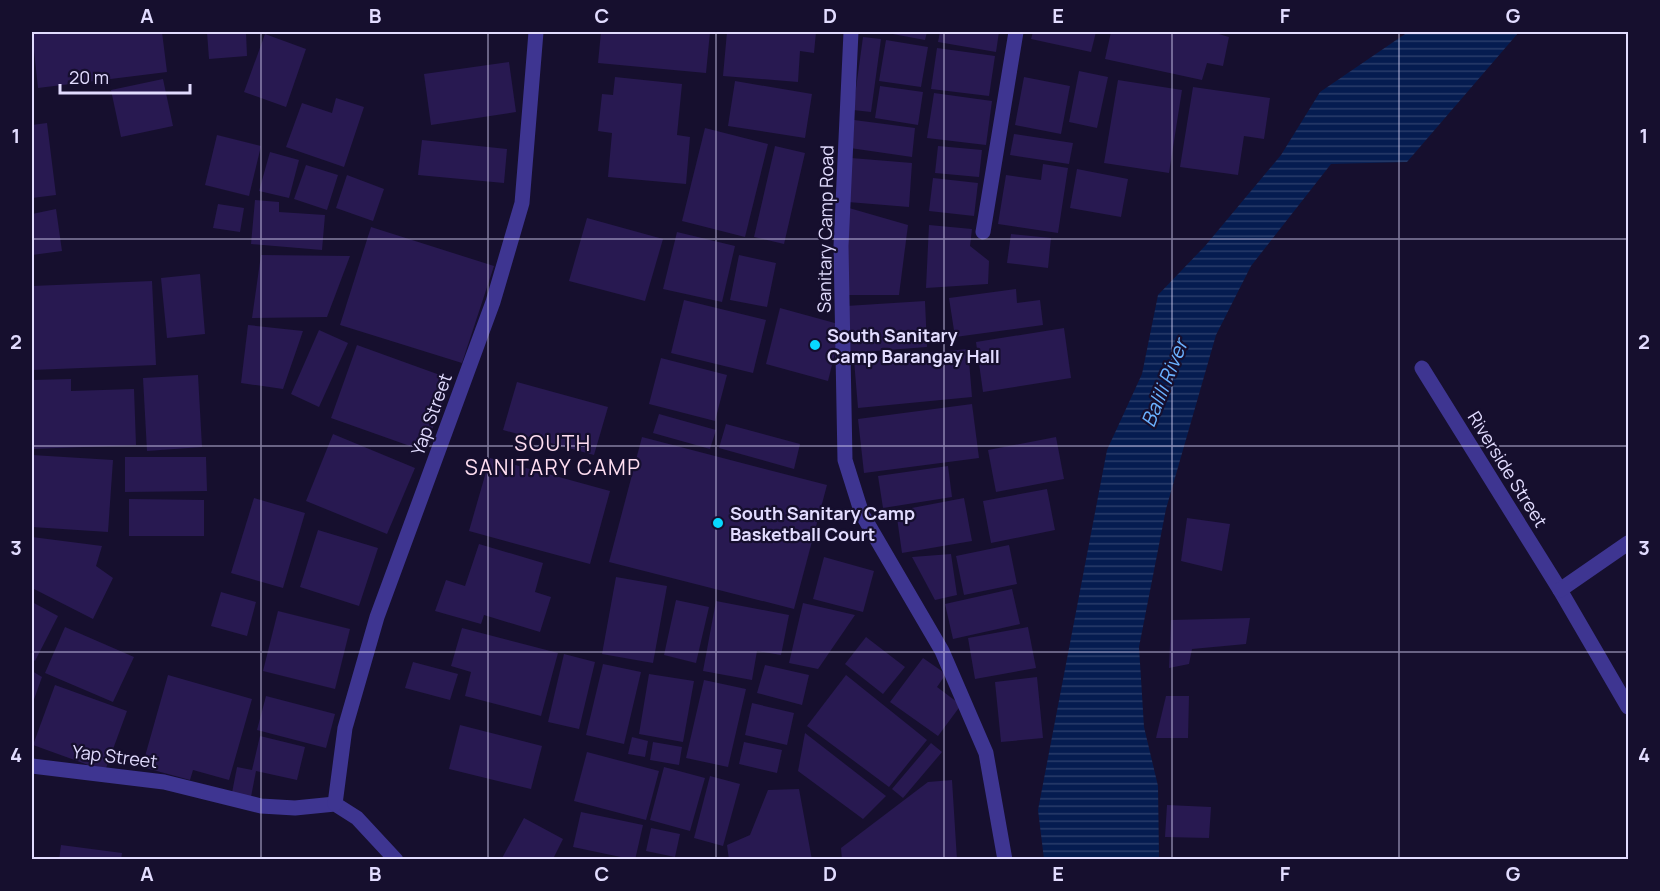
<svg xmlns="http://www.w3.org/2000/svg" width="1660" height="891" font-family="Manrope,sans-serif">
<style>
.water{fill:url(#water-rules)}
.building{fill:#281951}
.lines{fill:none;stroke-linecap:round;stroke-linejoin:round}
.street{stroke:#3e3591;stroke-width:15}
.grid{fill:none;stroke:#e2dcff;stroke-width:1.5;stroke-opacity:0.55}
.poi-dot{fill:#08d8ff;stroke:#160f2e;stroke-width:2}
.labels{text-anchor:middle;dominant-baseline:central;stroke-width:4.5;stroke-linejoin:round;paint-order:stroke}
.street-label{font-size:18px;fill:#e2dcff;stroke:#160f2e}
.poi-label{font-size:18px;font-weight:bold;fill:#e2dcff;stroke:#160f2e;text-anchor:start}
.water-label{font-size:20px;font-style:italic;fill:#6ab1ff;stroke:#160f2e}
.quarter-label{font-size:21px;letter-spacing:1.5px;fill:#ffdef1;stroke:#160f2e}
.neatline{fill:none;stroke:#e2dcff;stroke-width:2}
.grid-label{font-size:20px;text-anchor:middle;font-weight:bold;fill:#e2dcff}
</style>
<defs>
<pattern id="water-rules" width="6" height="5" patternUnits="userSpaceOnUse" patternTransform="scale(1.5)"><rect width="6" height="5" fill="#051c50"/><path d="M0 2.5h6" fill="none" stroke="#293c6a"/></pattern>
</defs>
<rect width="100%" height="100%" fill="#160f2e"/>
<polygon class="water" points="1408,32 1519,32 1407,162 1331,164 1251,266 1216,335 1166,509 1139,647 1144,727 1158,786 1159,859 1044,859 1038,810 1107,450 1142,374 1158,295 1205,246 1281,155 1320,92"/>
<g class="building">
<polygon points="32,32 162,32 167,72 38,88"/>
<polygon points="207,32 246,32 247,56 209,59"/>
<polygon points="601,32 710,32 706,73 598,63"/>
<polygon points="727,32 816,32 814,53 800,51 798,82 723,76"/>
<polygon points="882,32 927,32 925,40"/>
<polygon points="940,32 999,32 996,52 938,42"/>
<polygon points="1033,32 1096,32 1091,52 1031,39"/>
<polygon points="1111,32 1212,32 1229,37 1223,66 1207,63 1202,80 1105,59"/>
<polygon points="265,34 306,49 286,107 244,92"/>
<polygon points="863,37 881,39 871,112 853,110"/>
<polygon points="886,40 928,47 921,87 879,81"/>
<polygon points="937,48 995,56 989,96 931,89"/>
<polygon points="509,62 516,112 431,125 424,74"/>
<polygon points="1079,71 1108,77 1097,128 1069,122"/>
<polygon points="615,77 682,84 677,135 690,137 686,184 608,177 612,133 598,131 602,94 613,95"/>
<polygon points="1024,77 1070,86 1061,134 1015,125"/>
<polygon points="163,79 173,126 121,137 111,90"/>
<polygon points="1118,80 1182,90 1169,173 1104,163"/>
<polygon points="735,81 812,94 805,138 728,126"/>
<polygon points="880,86 923,92 918,125 875,118"/>
<polygon points="1193,87 1270,98 1264,139 1244,136 1238,175 1180,167"/>
<polygon points="934,93 992,101 986,145 927,138"/>
<polygon points="336,98 364,107 344,167 286,147 302,103 332,113"/>
<polygon points="854,120 915,128 912,157 850,148"/>
<polygon points="47,123 56,195 32,198 32,125"/>
<polygon points="705,128 768,144 745,237 682,221"/>
<polygon points="1014,134 1073,143 1069,164 1010,155"/>
<polygon points="217,135 261,146 249,196 205,185"/>
<polygon points="422,140 507,149 504,183 418,175"/>
<polygon points="775,146 805,153 784,244 754,237"/>
<polygon points="938,146 982,150 979,177 935,173"/>
<polygon points="270,152 299,160 289,198 259,191"/>
<polygon points="851,158 912,163 909,207 848,202"/>
<polygon points="1043,164 1068,168 1058,233 998,224 1006,175 1041,180"/>
<polygon points="306,165 338,175 327,210 294,199"/>
<polygon points="1077,169 1128,179 1121,217 1070,208"/>
<polygon points="347,175 384,189 373,221 336,208"/>
<polygon points="933,178 978,183 974,216 929,211"/>
<polygon points="255,200 279,202 279,212 325,215 322,250 251,244"/>
<polygon points="218,204 244,208 240,232 213,228"/>
<polygon points="849,208 908,225 899,295 844,295"/>
<polygon points="56,209 62,251 32,255 32,214"/>
<polygon points="587,218 663,239 645,301 569,281"/>
<polygon points="929,225 972,229 970,246 989,261 988,284 926,288"/>
<polygon points="371,227 494,266 462,363 340,325"/>
<polygon points="677,232 735,246 722,302 663,289"/>
<polygon points="1011,234 1051,238 1048,268 1007,263"/>
<polygon points="261,255 350,256 327,317 252,318"/>
<polygon points="739,255 776,263 767,307 730,300"/>
<polygon points="200,274 205,334 167,338 161,278"/>
<polygon points="152,281 156,365 32,370 32,286"/>
<polygon points="1016,289 1017,303 1040,300 1043,325 955,337 949,298"/>
<polygon points="684,300 766,320 753,373 671,353"/>
<polygon points="925,301 927,347 849,353 846,306"/>
<polygon points="780,308 842,325 828,381 766,364"/>
<polygon points="248,325 303,331 283,389 241,383"/>
<polygon points="1064,328 1071,378 983,392 976,342"/>
<polygon points="319,330 348,343 319,407 291,394"/>
<polygon points="357,345 451,379 424,451 331,418"/>
<polygon points="968,349 972,397 858,408 854,360"/>
<polygon points="661,358 727,375 715,421 649,404"/>
<polygon points="198,375 202,447 147,451 143,378"/>
<polygon points="71,379 71,391 134,389 136,445 32,449 32,380"/>
<polygon points="517,382 608,407 594,455 503,430"/>
<polygon points="972,404 979,458 864,473 858,419"/>
<polygon points="659,414 716,430 710,449 653,433"/>
<polygon points="726,424 800,444 794,469 719,448"/>
<polygon points="333,434 415,468 387,534 306,501"/>
<polygon points="642,437 827,485 794,609 609,562"/>
<polygon points="1056,437 1064,479 996,492 988,450"/>
<polygon points="32,455 113,460 108,532 32,527"/>
<polygon points="125,457 206,457 207,491 125,492"/>
<polygon points="490,458 610,491 590,564 469,531"/>
<polygon points="948,466 952,497 883,508 878,476"/>
<polygon points="1047,489 1055,530 991,543 983,501"/>
<polygon points="254,498 305,513 283,588 231,573"/>
<polygon points="964,498 972,541 902,553 896,511"/>
<polygon points="129,499 204,500 204,536 129,536"/>
<polygon points="1187,518 1230,524 1222,571 1181,561"/>
<polygon points="318,530 378,548 359,606 300,587"/>
<polygon points="32,537 102,546 96,566 113,578 93,619 32,588"/>
<polygon points="479,544 543,563 535,592 551,597 540,632 484,615 481,624 435,611 446,580 465,586"/>
<polygon points="1009,545 1017,584 964,595 956,556"/>
<polygon points="951,554 957,595 935,600 912,557"/>
<polygon points="824,557 874,571 863,612 813,599"/>
<polygon points="616,577 667,586 653,663 602,654"/>
<polygon points="1012,589 1020,624 953,639 945,604"/>
<polygon points="221,592 256,602 247,636 211,626"/>
<polygon points="676,600 709,607 696,663 664,655"/>
<polygon points="716,601 789,615 781,655 757,651 752,680 703,671"/>
<polygon points="32,602 58,616 35,661 32,659"/>
<polygon points="803,603 855,615 818,669 789,663"/>
<polygon points="278,611 350,629 335,689 263,671"/>
<polygon points="1250,618 1246,644 1192,649 1189,664 1169,668 1171,620"/>
<polygon points="65,627 134,657 113,702 45,673"/>
<polygon points="1028,627 1036,668 975,679 968,638"/>
<polygon points="462,628 558,653 541,716 465,696 471,672 451,666"/>
<polygon points="866,637 905,667 883,694 845,664"/>
<polygon points="564,654 595,662 579,729 548,722"/>
<polygon points="923,658 946,674 937,687 961,705 938,736 890,702"/>
<polygon points="413,662 458,674 450,700 405,688"/>
<polygon points="603,664 641,672 624,744 586,735"/>
<polygon points="765,665 809,675 802,705 757,693"/>
<polygon points="32,671 42,677 32,705"/>
<polygon points="649,674 694,681 683,742 639,734"/>
<polygon points="168,675 252,699 229,780 193,770 190,780 142,767"/>
<polygon points="846,675 927,740 889,787 807,726"/>
<polygon points="1037,677 1043,738 1001,742 995,682"/>
<polygon points="704,680 746,689 728,767 686,758"/>
<polygon points="55,685 127,711 105,771 33,745"/>
<polygon points="266,696 335,714 326,748 257,730"/>
<polygon points="1166,696 1189,696 1188,738 1156,738"/>
<polygon points="752,703 794,713 787,745 745,735"/>
<polygon points="460,725 542,746 531,789 449,769"/>
<polygon points="805,733 886,796 863,819 798,771"/>
<polygon points="260,736 305,747 297,780 256,771 250,802 231,798 237,767 252,770"/>
<polygon points="632,737 648,741 645,757 628,754"/>
<polygon points="653,742 682,747 679,765 650,760"/>
<polygon points="744,742 782,750 777,773 739,764"/>
<polygon points="931,743 942,752 903,798 892,789"/>
<polygon points="587,752 659,771 646,820 574,801"/>
<polygon points="664,767 705,778 690,831 650,820"/>
<polygon points="710,776 740,784 723,846 694,838"/>
<polygon points="952,780 957,860 842,860 841,848 928,782"/>
<polygon points="799,789 812,860 729,860 727,845 750,835 768,790"/>
<polygon points="1167,805 1211,807 1209,838 1165,837"/>
<polygon points="581,812 643,825 635,860 573,847"/>
<polygon points="524,818 563,839 554,857 558,860 501,860"/>
<polygon points="651,828 680,834 675,857 646,851"/>
<polygon points="61,845 122,853 121,860 59,860"/>
</g>
<g class="lines">
<g class="street">
<polyline points="851,32 841,246 845,460 862,514 942,651 986,753 1005,860"/>
<polyline points="983,232 1016,32"/>
<polyline points="1422,368 1560,590 1628,707"/>
<polyline points="1560,590 1628,543"/>
<polyline points="32,766 164,782 261,806 295,808 335,804 357,818 396,860"/>
<polyline points="335,804 345,728 377,617 493,302 522,203 536,32"/>
</g>
</g>
<path class="grid" d="M 261,32 L 261,860M 488,32 L 488,860M 716,32 L 716,860M 944,32 L 944,860M 1172,32 L 1172,860M 1399,32 L 1399,860M 32,239 L 1628,239M 32,446 L 1628,446M 32,652 L 1628,652"/>
<g class="poi-dot">
<circle cx="815" cy="345" r="6"/>
<circle cx="718" cy="523" r="6"/>
</g>
<g class="labels">
<g class="street-label">
<text transform="translate(825 229) rotate(-89)">Sanitary Camp Road</text>
<text transform="translate(431 414) rotate(-70)">Yap Street</text>
<text transform="translate(1508 469) rotate(58)">Riverside Street</text>
<text transform="translate(115 756) rotate(7)">Yap Street</text>
</g>
<g class="poi-label">
<text x="827" y="335">South Sanitary<tspan x="827" dy="21">Camp Barangay Hall</tspan></text>
<text x="730" y="513">South Sanitary Camp<tspan x="730" dy="21">Basketball Court</tspan></text>
</g>
<g class="water-label">
<text transform="translate(1164 383) rotate(-68)">Balili River</text>
</g>
<g class="quarter-label">
<text x="553" y="443">SOUTH<tspan x="553" dy="24">SANITARY CAMP</tspan></text>
</g>
</g>
<rect width="1660" height="891" fill="none" stroke="#160f2e" stroke-width="66"/>
<path d="M60 84v9h130v-9" fill="none" stroke="#e2dcff" stroke-width="3"/>
<text x="69" y="84" font-size="18" fill="#e2dcff" stroke="#160f2e" stroke-width="4.5" paint-order="stroke">20 m</text>
<rect x="33" y="33" width="1594" height="825" class="neatline"/>
<g class="grid-label">
<text x="147" y="23">A</text>
<text x="375" y="23">B</text>
<text x="602" y="23">C</text>
<text x="830" y="23">D</text>
<text x="1058" y="23">E</text>
<text x="1285" y="23">F</text>
<text x="1513" y="23">G</text>
<text x="16" y="143">1</text>
<text x="1644" y="143">1</text>
<text x="16" y="349">2</text>
<text x="1644" y="349">2</text>
<text x="16" y="555">3</text>
<text x="1644" y="555">3</text>
<text x="16" y="762">4</text>
<text x="1644" y="762">4</text>
<text x="147" y="881">A</text>
<text x="375" y="881">B</text>
<text x="602" y="881">C</text>
<text x="830" y="881">D</text>
<text x="1058" y="881">E</text>
<text x="1285" y="881">F</text>
<text x="1513" y="881">G</text>
</g>
</svg>
